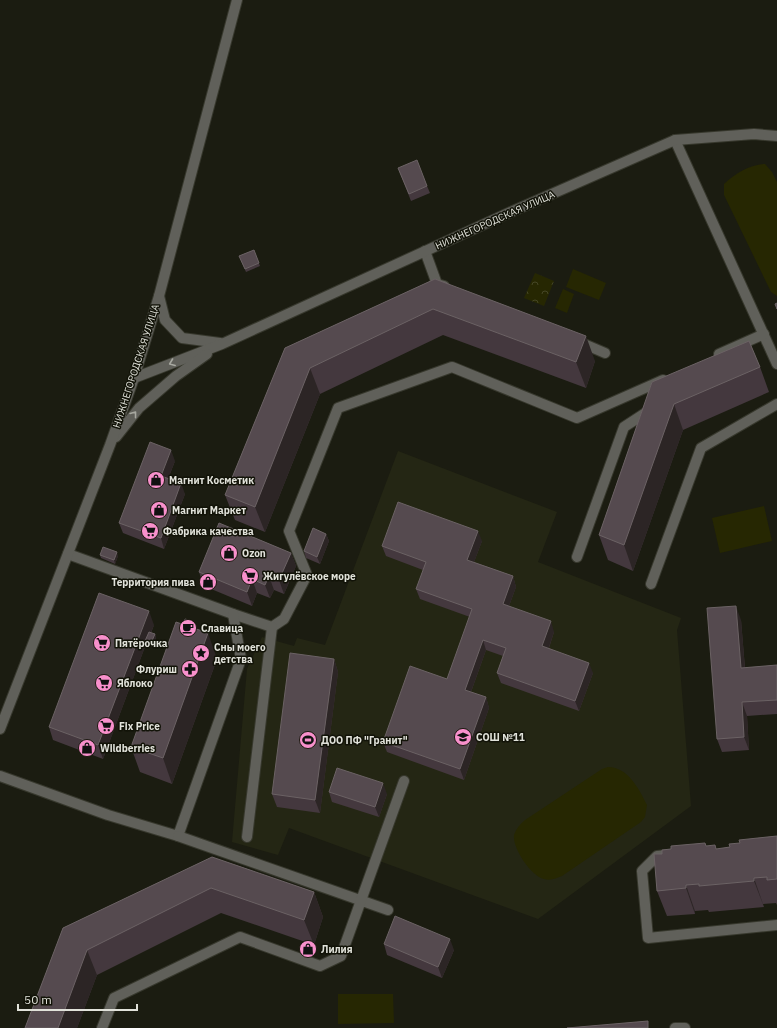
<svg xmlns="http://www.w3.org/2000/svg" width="777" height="1028" font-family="'IBM Plex Sans',sans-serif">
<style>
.built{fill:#242614}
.grass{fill:#262702}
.park{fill:url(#park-crowns)}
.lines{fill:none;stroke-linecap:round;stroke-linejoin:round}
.minor-casing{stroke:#37382d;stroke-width:12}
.minor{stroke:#60605a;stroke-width:10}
.wall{fill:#44383e}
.shaded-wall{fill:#2c2525}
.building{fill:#554a4f;stroke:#6b6264}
.oneway{stroke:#a7a8a0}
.labels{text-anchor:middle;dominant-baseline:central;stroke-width:3;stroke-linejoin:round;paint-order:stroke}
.street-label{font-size:10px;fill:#e1e2da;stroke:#121308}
.poi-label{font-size:10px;font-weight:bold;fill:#e1e2da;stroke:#121308;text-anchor:start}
</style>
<defs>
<pattern id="park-crowns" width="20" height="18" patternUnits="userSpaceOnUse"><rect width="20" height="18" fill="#262702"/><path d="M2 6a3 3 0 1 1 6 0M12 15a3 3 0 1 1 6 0" fill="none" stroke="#454626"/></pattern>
</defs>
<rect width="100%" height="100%" fill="#1b1c11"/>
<polygon class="built" points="398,451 557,512 538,562 681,618 677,630 691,806 538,919 289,828 278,855 232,842 247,669 262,637 294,646 297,638 325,645"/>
<g class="grass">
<path d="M 765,164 L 772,172 L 777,182 L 777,296 L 771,292 L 724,195 L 724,184 C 736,173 749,165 765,164 Z"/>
<polygon points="573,269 606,283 599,300 566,287"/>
<polygon points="563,289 574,294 567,313 555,308"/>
<polygon points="764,506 772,541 720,553 712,518"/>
<path d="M 608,767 C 628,767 639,789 647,805 L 645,817 L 641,822 L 562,876 C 556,878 551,881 544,879 C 532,877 512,848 514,835 C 516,829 520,824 525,820 L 602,769 Z"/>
<polygon points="338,994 393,994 394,1023 338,1024"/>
</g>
<polygon class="park" points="535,273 554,281 544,306 524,298"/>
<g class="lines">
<g class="minor-casing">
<g id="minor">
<polyline points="675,140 777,364"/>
<polyline points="425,251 437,284 444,286"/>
<polyline points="159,296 165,320 182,338 220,343"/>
<polyline points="577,341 605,353"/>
<polyline points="719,354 764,334"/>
<polyline points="134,378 222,344 513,211 675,140 754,134 777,136"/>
<polyline points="116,437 139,408 176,376 207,354"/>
<polyline points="68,554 233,614 272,627 284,619 307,575 289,531 338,408 452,367 577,418 663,380"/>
<polyline points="577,557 624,427 650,410"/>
<polyline points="651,584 701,448 777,404"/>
<polyline points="0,729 110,445 134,378 159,296 237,0"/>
<polyline points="0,776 108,815 178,836 241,659 233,614"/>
<polyline points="178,836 388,910"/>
<polyline points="247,837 272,627"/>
<polyline points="667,855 657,856 642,871 648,938 777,925"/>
<polyline points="102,1028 114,998 240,937 320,966 341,956 404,781"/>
<polyline points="675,1028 685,1028"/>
</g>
</g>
<use href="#minor" class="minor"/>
</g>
<g class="wall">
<polygon points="398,168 427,186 430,193 411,201"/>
<polygon points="254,250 260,266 246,272 239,256"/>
<polygon points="435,279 595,361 586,388 443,335 320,394 265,532 235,520 225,495 285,348"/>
<polygon points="760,367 769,392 683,430 633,571 608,560 599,535 652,382"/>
<polygon points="175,461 168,479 185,494 164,549 123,533 119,523"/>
<polygon points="326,534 329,541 320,564 306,558 304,551"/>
<polygon points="482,541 474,562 513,576 516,587 509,606 554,632 549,648 593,673 579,711 501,683 497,673 503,656 486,650 471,692 486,697 489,708 464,780 387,752 383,742 447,679 470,617 420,599 416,589 423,570 386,556 382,546"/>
<polygon points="291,553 296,566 284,594 274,590 270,598 257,593 252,606 204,586 199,572"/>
<polygon points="100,555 118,556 115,564 101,558"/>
<polygon points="741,620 745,668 777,665 777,714 747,716 749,750 722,752 717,739"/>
<polygon points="183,624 193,625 192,627 217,659 172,784 140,772 131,747"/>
<polygon points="154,625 151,633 155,634 156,638 152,647 146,644 103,759 53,740 49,727"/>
<polygon points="334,659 338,672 320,813 277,807 272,794"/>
<polygon points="329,792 387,794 379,817 332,802"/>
<polygon points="777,836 777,905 776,903 763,904 764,907 709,912 708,910 695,911 695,914 667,916 657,891 662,854 707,846 717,849 730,847 740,843"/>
<polygon points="212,857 314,892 323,917 314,945 221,913 97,975 77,1028 25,1028 63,928"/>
<polygon points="384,944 454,950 442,978 387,955"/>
</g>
<g class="shaded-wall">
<polygon points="586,336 595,361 586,388 576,362"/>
<polygon points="310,368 320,394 265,532 255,507"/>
<polygon points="674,404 683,430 633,571 624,545"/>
<polygon points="171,450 175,461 165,486 161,476"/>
<polygon points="181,483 185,494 164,549 161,538"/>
<polygon points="478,531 482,541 471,570 467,560"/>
<polygon points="326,534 329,541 320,564 317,557"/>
<polygon points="117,552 118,556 115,564 114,560"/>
<polygon points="291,553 296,566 284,594 279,580"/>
<polygon points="269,576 274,590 270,598 265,585"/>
<polygon points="513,576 516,587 506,614 503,604"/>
<polygon points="252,579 257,593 252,606 247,592"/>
<polygon points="736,606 741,620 746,682 741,668"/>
<polygon points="149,611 154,625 147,642 145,641 146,644 103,759 98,745"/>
<polygon points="192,621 193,625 190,634 188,630"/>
<polygon points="551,621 554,632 546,656 542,646"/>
<polygon points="208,633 217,659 172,784 163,758"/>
<polygon points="155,634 156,638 152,647 151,643"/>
<polygon points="483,640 486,650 468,700 465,690"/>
<polygon points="334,659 338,672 320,813 315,800"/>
<polygon points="589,663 593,673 579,711 575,701"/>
<polygon points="486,697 489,708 464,780 460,769"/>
<polygon points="742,702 747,716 749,750 744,737"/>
<polygon points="383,783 387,794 379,817 375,807"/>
<polygon points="754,878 763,904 764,907 754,881"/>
<polygon points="686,885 695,911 695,914 686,888"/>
<polygon points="314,892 323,917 314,945 304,920"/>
<polygon points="450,939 454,950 442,978 438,967"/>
<polygon points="87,950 97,975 77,1028 58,1028"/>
</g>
<g class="building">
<polygon points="417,160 427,186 409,194 398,168"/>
<polygon points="254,250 259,263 245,269 239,256"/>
<polygon points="435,279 586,336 576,362 433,309 310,368 255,507 225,495 285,348"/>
<polygon points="777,303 777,309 775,304"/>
<polygon points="749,341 760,367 674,404 624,545 599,535 652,382"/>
<polygon points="150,442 171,450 161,476 181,483 161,538 119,523"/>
<polygon points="398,502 478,531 467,560 513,576 503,604 551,621 542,646 589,663 575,701 497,673 506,648 483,640 465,690 486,697 460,769 383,742 410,666 447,679 472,609 416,589 426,562 382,546"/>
<polygon points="219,523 291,553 279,580 269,576 265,585 252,579 247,592 199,572"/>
<polygon points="313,528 326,534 317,557 304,551"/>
<polygon points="103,547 117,552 114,560 100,555"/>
<polygon points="99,593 149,611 98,745 49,727"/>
<polygon points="736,606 741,668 777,665 777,700 742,702 744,737 717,739 707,608"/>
<polygon points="185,619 192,621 190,627 183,624"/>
<polygon points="176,622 208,633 163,758 131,747"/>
<polygon points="149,632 155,634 151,643 145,641"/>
<polygon points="290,653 334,659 315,800 272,794"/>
<polygon points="337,768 383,783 375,807 329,792"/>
<polygon points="777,836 777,879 767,880 767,877 754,878 754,881 699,886 699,884 686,885 686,888 657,891 654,854 662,854 662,850 671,849 671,846 705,843 706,846 715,845 716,849 730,847 729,844 740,843 739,840"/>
<polygon points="212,857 314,892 304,920 211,888 87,950 58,1028 25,1028 63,928"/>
<polygon points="395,916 450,939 438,967 384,944"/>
<polygon points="648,1021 648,1028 567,1028"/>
</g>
<defs><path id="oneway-chevron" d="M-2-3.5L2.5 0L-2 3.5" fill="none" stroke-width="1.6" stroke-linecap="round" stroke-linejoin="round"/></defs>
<g class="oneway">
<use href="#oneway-chevron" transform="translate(172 363) rotate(159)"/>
<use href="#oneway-chevron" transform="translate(134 414) rotate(-52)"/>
</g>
<defs>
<g id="shop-disc" transform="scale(0.9)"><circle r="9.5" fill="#f890cc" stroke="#121308"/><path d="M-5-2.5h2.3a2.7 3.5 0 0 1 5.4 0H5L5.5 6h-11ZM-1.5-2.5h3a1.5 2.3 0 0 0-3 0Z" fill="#111"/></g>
<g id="supermarket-disc" transform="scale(0.9)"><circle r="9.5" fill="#f890cc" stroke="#121308"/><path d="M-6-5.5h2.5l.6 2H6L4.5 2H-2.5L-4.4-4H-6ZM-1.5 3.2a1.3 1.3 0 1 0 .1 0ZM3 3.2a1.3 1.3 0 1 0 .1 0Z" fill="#111"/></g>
<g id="cafe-disc" transform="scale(0.9)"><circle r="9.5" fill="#f890cc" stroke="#121308"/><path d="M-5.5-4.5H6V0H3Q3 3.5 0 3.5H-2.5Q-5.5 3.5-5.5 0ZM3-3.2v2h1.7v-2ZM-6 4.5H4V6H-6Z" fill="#111"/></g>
<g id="sight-disc" transform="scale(0.9)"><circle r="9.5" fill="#f890cc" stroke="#121308"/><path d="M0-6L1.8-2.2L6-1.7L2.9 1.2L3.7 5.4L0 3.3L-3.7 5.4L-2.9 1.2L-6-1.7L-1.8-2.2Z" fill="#111"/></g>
<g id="pharmacy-disc" transform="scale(0.9)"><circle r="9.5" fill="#f890cc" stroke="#121308"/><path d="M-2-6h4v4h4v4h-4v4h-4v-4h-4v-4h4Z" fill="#111"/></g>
<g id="school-disc" transform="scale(0.9)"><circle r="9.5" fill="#f890cc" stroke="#121308"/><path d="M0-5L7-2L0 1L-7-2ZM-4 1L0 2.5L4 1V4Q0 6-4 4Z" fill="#111"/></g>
<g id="stadium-disc" transform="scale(0.9)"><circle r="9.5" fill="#f890cc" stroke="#121308"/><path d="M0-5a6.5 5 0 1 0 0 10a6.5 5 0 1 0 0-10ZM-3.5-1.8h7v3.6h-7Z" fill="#111"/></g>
</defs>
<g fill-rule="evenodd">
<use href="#shop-disc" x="156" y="480"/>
<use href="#shop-disc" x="159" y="510"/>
<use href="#supermarket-disc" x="150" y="531"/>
<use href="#shop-disc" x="229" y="553"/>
<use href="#supermarket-disc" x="250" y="576"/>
<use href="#shop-disc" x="208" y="582"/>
<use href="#cafe-disc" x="188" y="628"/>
<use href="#supermarket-disc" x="102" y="643"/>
<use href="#sight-disc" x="201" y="653"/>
<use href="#pharmacy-disc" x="190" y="669"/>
<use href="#supermarket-disc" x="104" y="683"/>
<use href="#supermarket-disc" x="106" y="726"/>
<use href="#school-disc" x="463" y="737"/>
<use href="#stadium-disc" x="308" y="740"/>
<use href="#shop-disc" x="87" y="748"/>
<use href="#shop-disc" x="308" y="949"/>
</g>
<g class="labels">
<g class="street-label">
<text transform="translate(495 220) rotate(-24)">НИЖНЕГОРОДСКАЯ УЛИЦА</text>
<text transform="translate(136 366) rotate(-72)">НИЖНЕГОРОДСКАЯ УЛИЦА</text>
</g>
<g class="poi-label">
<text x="169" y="480">Магнит Косметик</text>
<text x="172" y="510">Магнит Маркет</text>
<text x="163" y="531">Фабрика качества</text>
<text x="242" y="553">Ozon</text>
<text x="263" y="576">Жигулёвское море</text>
<text x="195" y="582" text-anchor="end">Территория пива</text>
<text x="201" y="628">Славица</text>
<text x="115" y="643">Пятёрочка</text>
<text x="214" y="647">Сны моего<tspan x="214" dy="12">детства</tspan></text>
<text x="177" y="669" text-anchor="end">Флуриш</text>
<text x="117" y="683">Яблоко</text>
<text x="119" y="726">Fix Price</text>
<text x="476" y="737">СОШ №11</text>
<text x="321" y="740">ДОО ПФ "Гранит"</text>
<text x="100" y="748">Wildberries</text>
<text x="321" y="949">Лилия</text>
</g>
</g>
<path d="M18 1004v6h119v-6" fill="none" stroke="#e1e2da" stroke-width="2"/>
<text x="24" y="1004" font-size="12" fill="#e1e2da" stroke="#121308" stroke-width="3" paint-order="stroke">50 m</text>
</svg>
